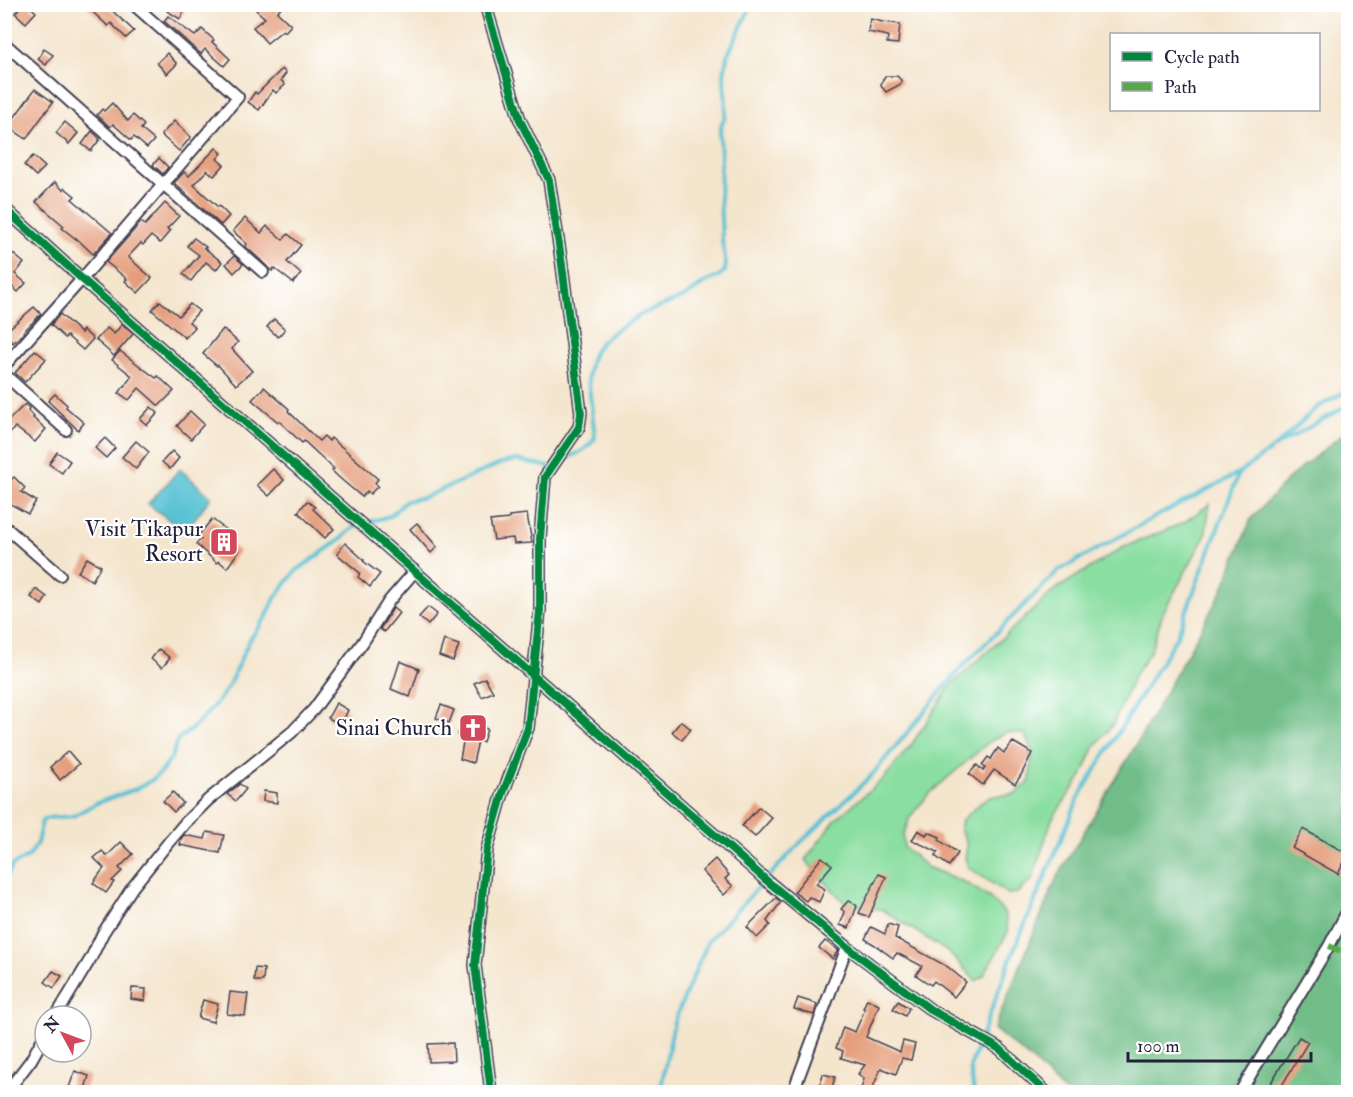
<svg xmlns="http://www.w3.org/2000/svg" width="1353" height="1097" font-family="'IM FELL Double Pica',serif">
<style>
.green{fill:#8adea1;stroke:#56806e;stroke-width:1.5}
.forest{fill:#6fbd87;stroke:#487061;stroke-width:1.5}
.water{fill:#57c1d2;stroke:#3c7286;stroke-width:1.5}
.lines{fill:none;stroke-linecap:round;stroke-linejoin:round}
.stream{stroke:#57c1d2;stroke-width:4}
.building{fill:#e59e7d}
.street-casing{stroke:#423f51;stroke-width:14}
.street{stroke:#fff;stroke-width:10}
.quiet{stroke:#53aa46;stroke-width:6;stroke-dasharray:12 6;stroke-linecap:butt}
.cycleway-casing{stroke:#fff;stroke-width:11}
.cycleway{stroke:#00873e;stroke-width:8}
.labels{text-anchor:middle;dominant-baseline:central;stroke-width:4.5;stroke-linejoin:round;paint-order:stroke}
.poi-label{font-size:22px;fill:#22223b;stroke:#fff;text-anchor:end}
</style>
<rect width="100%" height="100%" fill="#fff"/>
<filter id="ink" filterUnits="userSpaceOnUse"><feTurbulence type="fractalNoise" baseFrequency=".0167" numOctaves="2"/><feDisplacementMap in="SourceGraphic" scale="12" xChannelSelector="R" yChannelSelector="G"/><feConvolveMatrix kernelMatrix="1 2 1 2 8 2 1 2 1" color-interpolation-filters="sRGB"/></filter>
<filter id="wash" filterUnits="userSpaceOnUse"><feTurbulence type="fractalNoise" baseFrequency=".008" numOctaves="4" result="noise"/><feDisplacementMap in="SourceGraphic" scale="24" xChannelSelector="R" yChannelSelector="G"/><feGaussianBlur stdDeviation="1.35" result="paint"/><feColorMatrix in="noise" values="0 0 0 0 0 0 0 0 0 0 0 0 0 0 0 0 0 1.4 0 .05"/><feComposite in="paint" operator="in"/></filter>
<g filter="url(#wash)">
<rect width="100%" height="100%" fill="#f4e5cd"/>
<path class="green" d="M 1210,504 L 1205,536 L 1163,613 L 1151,650 L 1134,676 L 1113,724 L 1094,748 L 1082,776 L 1052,819 L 1032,880 L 1017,893 L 1008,894 L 968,867 L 965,858 C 968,846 967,840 960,830 L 962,820 L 984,800 L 993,796 L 1015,794 L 1030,781 L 1032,751 L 1025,734 L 1007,732 L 989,742 L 929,794 L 910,817 L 903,836 L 904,847 L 927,867 L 964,882 L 990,898 L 1005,913 L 1008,932 L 984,975 L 976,981 L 948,952 L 883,910 L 845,903 L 805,860 L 836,819 L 884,778 L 912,744 L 951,685 L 1056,589 L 1122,548 L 1183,523 Z"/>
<polygon class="forest" points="1348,430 1348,1092 1320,1086 1315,1092 1064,1092 1035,1063 994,1029 1057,877 1139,740 1222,591 1251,519 1290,477"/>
<polygon class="water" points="180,469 211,497 185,532 148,504"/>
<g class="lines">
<g class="stream">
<polyline points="1280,442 1316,408 1348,390"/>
<path d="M 559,463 C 575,452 583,455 595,438 L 588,377 L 590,363 L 594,352 L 601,342 L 615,331 L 642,314 L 684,297 L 706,282 L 717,277 L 725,271 L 726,264 L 722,240 L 720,197 L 721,157 L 720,133 L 722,123 L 725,118 L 726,110 L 724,75 L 727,56 L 752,4"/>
<polyline points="4,881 13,865 28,857 32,852 37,843 42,821 48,818 73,816 97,803 136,789 152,780 162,771 171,758 178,739 192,729 202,719 218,701 228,687 249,641 267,616 275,598 284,586 296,571 341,539 353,528 361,524 390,516 406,501 425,497 502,463 517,460 550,467"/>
<polyline points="660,1092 674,1022 708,941 799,844 871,776 959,670 1058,571 1153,518 1239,473"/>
<polyline points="974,1092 970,1067 1013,952 1079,797 1177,636 1239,473 1276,446 1348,405"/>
</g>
</g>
<g id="blocks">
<g class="building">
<polygon points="23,4 27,4 36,12 26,23 15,13"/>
<polygon points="84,4 105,4 134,31 126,38 111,23 108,26"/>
<polygon points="171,4 189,4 180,19 167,11"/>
<polygon points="261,4 284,4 277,12 291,25 285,32 283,30 267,43 253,27 265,18 256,10"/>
<polygon points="168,16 195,36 202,29 214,40 212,42 230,59 224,66 205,49 201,54 164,21"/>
<polygon points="870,19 883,22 900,24 898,44 887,43 888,36 868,32"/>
<polygon points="44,49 53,55 46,65 38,59"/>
<polygon points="167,53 177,64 167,74 157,63"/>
<polygon points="282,69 286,73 281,80 285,85 276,93 273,90 259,110 248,102 255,92 257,94"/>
<polygon points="885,76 897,76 901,80 901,83 899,85 886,92 881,86 881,83"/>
<polygon points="35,89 53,102 26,139 8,126"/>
<polygon points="112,103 128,121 133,115 144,125 141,129 154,140 147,148 134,137 131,140 113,124 110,127 97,115 102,109 104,111"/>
<polygon points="174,121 191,137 179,151 161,135"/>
<polygon points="65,122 78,133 69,144 56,133"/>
<polygon points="92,131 100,139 91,151 82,144"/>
<polygon points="216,148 222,153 217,159 224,165 214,176 207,170 194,185 218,207 219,206 229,216 221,225 174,183 184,172 189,176"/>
<polygon points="33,156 45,167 36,176 24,165"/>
<polygon points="159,158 168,167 163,174 153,165"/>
<polygon points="55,182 63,190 65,188 75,196 72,199 112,233 94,253 93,254 76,238 76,239 62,228 64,226 36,202"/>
<polygon points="165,203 179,216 167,229 170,231 160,243 151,236 143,245 141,243 128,257 152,278 138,293 125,281 127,279 106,262 141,222 145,225"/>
<polygon points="245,218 261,233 267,226 283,240 288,234 301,245 287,262 301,274 293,283 274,268 272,271 269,268 245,246 247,244 233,231"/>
<polygon points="194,238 206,247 204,248 222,262 216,270 206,262 191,281 183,274 199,255 187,246"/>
<polygon points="4,246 24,263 15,274 26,283 18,292 8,283 4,286"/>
<polygon points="234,256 243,264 234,273 226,264"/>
<polygon points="160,301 179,316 190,304 199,311 189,322 195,327 185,338 152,310"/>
<polygon points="34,307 41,314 23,332 24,333 21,335 13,343 4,333"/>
<polygon points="60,314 81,333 83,330 93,339 83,350 67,336 65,338 51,325"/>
<polygon points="274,319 285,329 278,337 267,327"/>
<polygon points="122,324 133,334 114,356 96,340 107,328 114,334"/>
<polygon points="223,329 238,342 232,349 252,371 236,385 218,365 217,366 203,354"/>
<polygon points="35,350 46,359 25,382 15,373"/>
<polygon points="120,351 156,378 158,376 174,391 159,406 139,388 129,400 119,393 132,376 112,360"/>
<polygon points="264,387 289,409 288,411 319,441 324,436 329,441 331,438 343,448 378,479 375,483 378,486 370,494 367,491 362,497 343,481 332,471 334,469 304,441 302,443 279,421 278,422 252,400"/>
<polygon points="55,394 67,405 66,407 84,423 78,430 48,401"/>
<polygon points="25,404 29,408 28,411 34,417 33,418 46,429 35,442 15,427 4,441 4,425"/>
<polygon points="151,407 158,413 147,425 140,419"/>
<polygon points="190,411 204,424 191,439 177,426"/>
<polygon points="105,438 115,448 106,458 95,448"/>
<polygon points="136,441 149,452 136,469 122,457"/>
<polygon points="172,451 179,458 170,469 162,462"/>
<polygon points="57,452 70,461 62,473 49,464"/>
<polygon points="273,469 284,480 269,496 257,485"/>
<polygon points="14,477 25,488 21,492 36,501 28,514 11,504 4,512 4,486"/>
<polygon points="307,501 315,507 313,509 334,529 325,538 298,512"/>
<polygon points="527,514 532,543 514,544 513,538 494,540 490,521 509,519 509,516"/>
<polygon points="212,519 235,537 229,544 239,551 227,568 219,561 217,563 196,544 201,539 198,536"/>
<polygon points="417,523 437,547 431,553 410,529"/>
<polygon points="345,543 364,560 363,561 380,574 370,587 358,577 360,573 337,554"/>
<polygon points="87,558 101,566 92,581 78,572"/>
<polygon points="36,589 47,597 42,605 31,597"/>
<polygon points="428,607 437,614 428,625 419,617"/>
<polygon points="393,608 399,613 384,632 380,629"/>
<polygon points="444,640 459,645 453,661 439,656"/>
<polygon points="159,649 170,658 162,668 151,659"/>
<polygon points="400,661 419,669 410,697 391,689"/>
<polygon points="485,678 493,692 482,697 474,683"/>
<polygon points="336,703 348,710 341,725 328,718"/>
<polygon points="441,705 454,710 449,723 436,718"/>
<polygon points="463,721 487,729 483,742 478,741 473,763 460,759 464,737 458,735"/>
<polygon points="681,721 691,729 682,740 672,732"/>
<polygon points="1013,742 1032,753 1021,775 1015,784 994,770 983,785 969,774 977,765 983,771 985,768 982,765 988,757 991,759 998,748 1004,753"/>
<polygon points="68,751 79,764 60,780 50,767"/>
<polygon points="240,784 246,789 236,801 227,794"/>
<polygon points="264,791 277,793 277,803 263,801"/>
<polygon points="173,792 183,803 174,812 163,801"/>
<polygon points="759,807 772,818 755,837 742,826"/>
<polygon points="1303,829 1348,854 1338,874 1292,848"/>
<polygon points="918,830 926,835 928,832 940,837 939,840 958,853 949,866 935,856 938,852 912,840"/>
<polygon points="207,832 224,835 220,853 180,845 181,839 184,835 205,839"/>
<polygon points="121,842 133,854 119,868 122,871 112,881 114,882 106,893 93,883 104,868 94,858 102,851 107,856"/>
<polygon points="822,857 832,865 816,884 825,889 819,902 809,897 806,901 794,892"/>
<polygon points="715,859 729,875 725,879 733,886 724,895 702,871"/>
<polygon points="879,874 886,877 869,917 859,913"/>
<polygon points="776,898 781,902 767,921 770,925 757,938 747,927"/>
<polygon points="849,900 857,906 849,928 840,925 845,912 841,909"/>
<polygon points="888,924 898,927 895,938 948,967 966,982 954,997 934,981 931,985 916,975 922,966 897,953 893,958 875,945 865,939 871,927 885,934"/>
<polygon points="825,941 838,950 833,959 819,948"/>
<polygon points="255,968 264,969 263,981 254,981"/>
<polygon points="53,971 62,976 54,988 45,982"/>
<polygon points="132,988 146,989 145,1001 131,999"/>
<polygon points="230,992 248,994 245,1016 227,1014"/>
<polygon points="798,998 817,1004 814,1015 794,1009"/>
<polygon points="867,999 879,1005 866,1037 900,1052 903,1041 915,1044 911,1060 902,1058 896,1074 881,1068 871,1092 860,1092 864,1079 858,1074 865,1065 841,1058 843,1051 836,1048 843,1027 855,1032 865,1009 863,1008"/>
<polygon points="203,1000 218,1004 213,1022 198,1018"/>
<polygon points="898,1001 909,1008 905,1016 893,1009"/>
<polygon points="1299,1037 1308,1042 1278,1092 1265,1092"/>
<polygon points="453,1043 454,1061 429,1062 428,1044"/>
<polygon points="75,1071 89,1076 84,1092 74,1092 68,1090"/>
<polygon points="823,1074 835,1077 831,1092 818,1092"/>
</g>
</g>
</g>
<g filter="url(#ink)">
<use href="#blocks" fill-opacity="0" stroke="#423f51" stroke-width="1.5"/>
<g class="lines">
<g class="street-casing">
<g id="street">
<polyline points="485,4 520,120 549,180 562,265 581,413 579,427 545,477 540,538 540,610 528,728 503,793 487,849 475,965 491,1092"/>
<polyline points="4,43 163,184 263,272"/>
<polyline points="4,208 82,279 766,880 847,947 931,1010 1000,1049 1046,1092"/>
<polyline points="4,366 82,279 238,97 133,4"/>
<polyline points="4,374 66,430"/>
<polyline points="4,526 60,575"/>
<polyline points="56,1016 91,958 103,933 132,888 168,843 185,823 208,800 292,732 314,709 363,642 389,601 415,571"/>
<polyline points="9,1092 12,1085 31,1060 45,1035"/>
<polyline points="793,1092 847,947"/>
<polyline points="1240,1092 1329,946 1348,910"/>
</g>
</g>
<use href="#street" class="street"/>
<polyline class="quiet" points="1329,946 1348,954"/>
<g class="cycleway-casing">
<g id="cycleway">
<polyline points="485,4 520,120 549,180 562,265 581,413 579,427 545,477 540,538 540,610 528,728 503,793 487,849 475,965 491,1092"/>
<polyline points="4,208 82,279 766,880 847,947 931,1010 1000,1049 1046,1092"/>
</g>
</g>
<use href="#cycleway" class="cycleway"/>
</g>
</g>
<defs>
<g id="building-square" transform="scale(1.5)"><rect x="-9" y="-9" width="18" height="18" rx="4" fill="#d1495b" stroke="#fff"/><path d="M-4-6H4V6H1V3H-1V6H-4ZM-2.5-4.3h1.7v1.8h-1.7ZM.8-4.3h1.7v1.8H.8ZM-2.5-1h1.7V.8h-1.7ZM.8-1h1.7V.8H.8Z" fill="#fff"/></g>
<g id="church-square" transform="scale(1.5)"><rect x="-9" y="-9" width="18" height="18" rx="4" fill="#d1495b" stroke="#fff"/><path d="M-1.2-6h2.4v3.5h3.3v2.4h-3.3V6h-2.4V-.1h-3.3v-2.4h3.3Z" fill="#fff"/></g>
</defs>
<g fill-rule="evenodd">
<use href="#building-square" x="224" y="542"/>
<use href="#church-square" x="473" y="728"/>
</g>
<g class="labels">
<g class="poi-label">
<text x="203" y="529">Visit Tikapur<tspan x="203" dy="25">Resort</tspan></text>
<text x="452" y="728">Sinai Church</text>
</g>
</g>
<rect width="1353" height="1097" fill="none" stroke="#fff" stroke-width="24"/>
<rect x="1110" y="33" width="210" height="78" fill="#ffffff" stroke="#a7a7b1" stroke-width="1.5"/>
<rect x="1122" y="52" width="30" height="9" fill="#00873e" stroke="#a7a7b1" stroke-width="1.5"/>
<text x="1164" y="63" font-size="18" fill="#22223b">Cycle path</text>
<rect x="1122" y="82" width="30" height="9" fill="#53aa46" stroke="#a7a7b1" stroke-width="1.5"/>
<text x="1164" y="93" font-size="18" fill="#22223b">Path</text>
<g transform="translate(63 1034) rotate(311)"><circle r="28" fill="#ffffff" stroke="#a7a7b1" stroke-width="1.5"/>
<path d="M0-4.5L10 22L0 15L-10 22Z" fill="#d1495b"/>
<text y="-9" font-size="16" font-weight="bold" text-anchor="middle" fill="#22223b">N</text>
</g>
<path d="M1128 1052v9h183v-9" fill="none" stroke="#22223b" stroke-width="3"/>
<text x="1137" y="1052" font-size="18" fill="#22223b" stroke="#ffffff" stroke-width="4.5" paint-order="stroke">100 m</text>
</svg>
